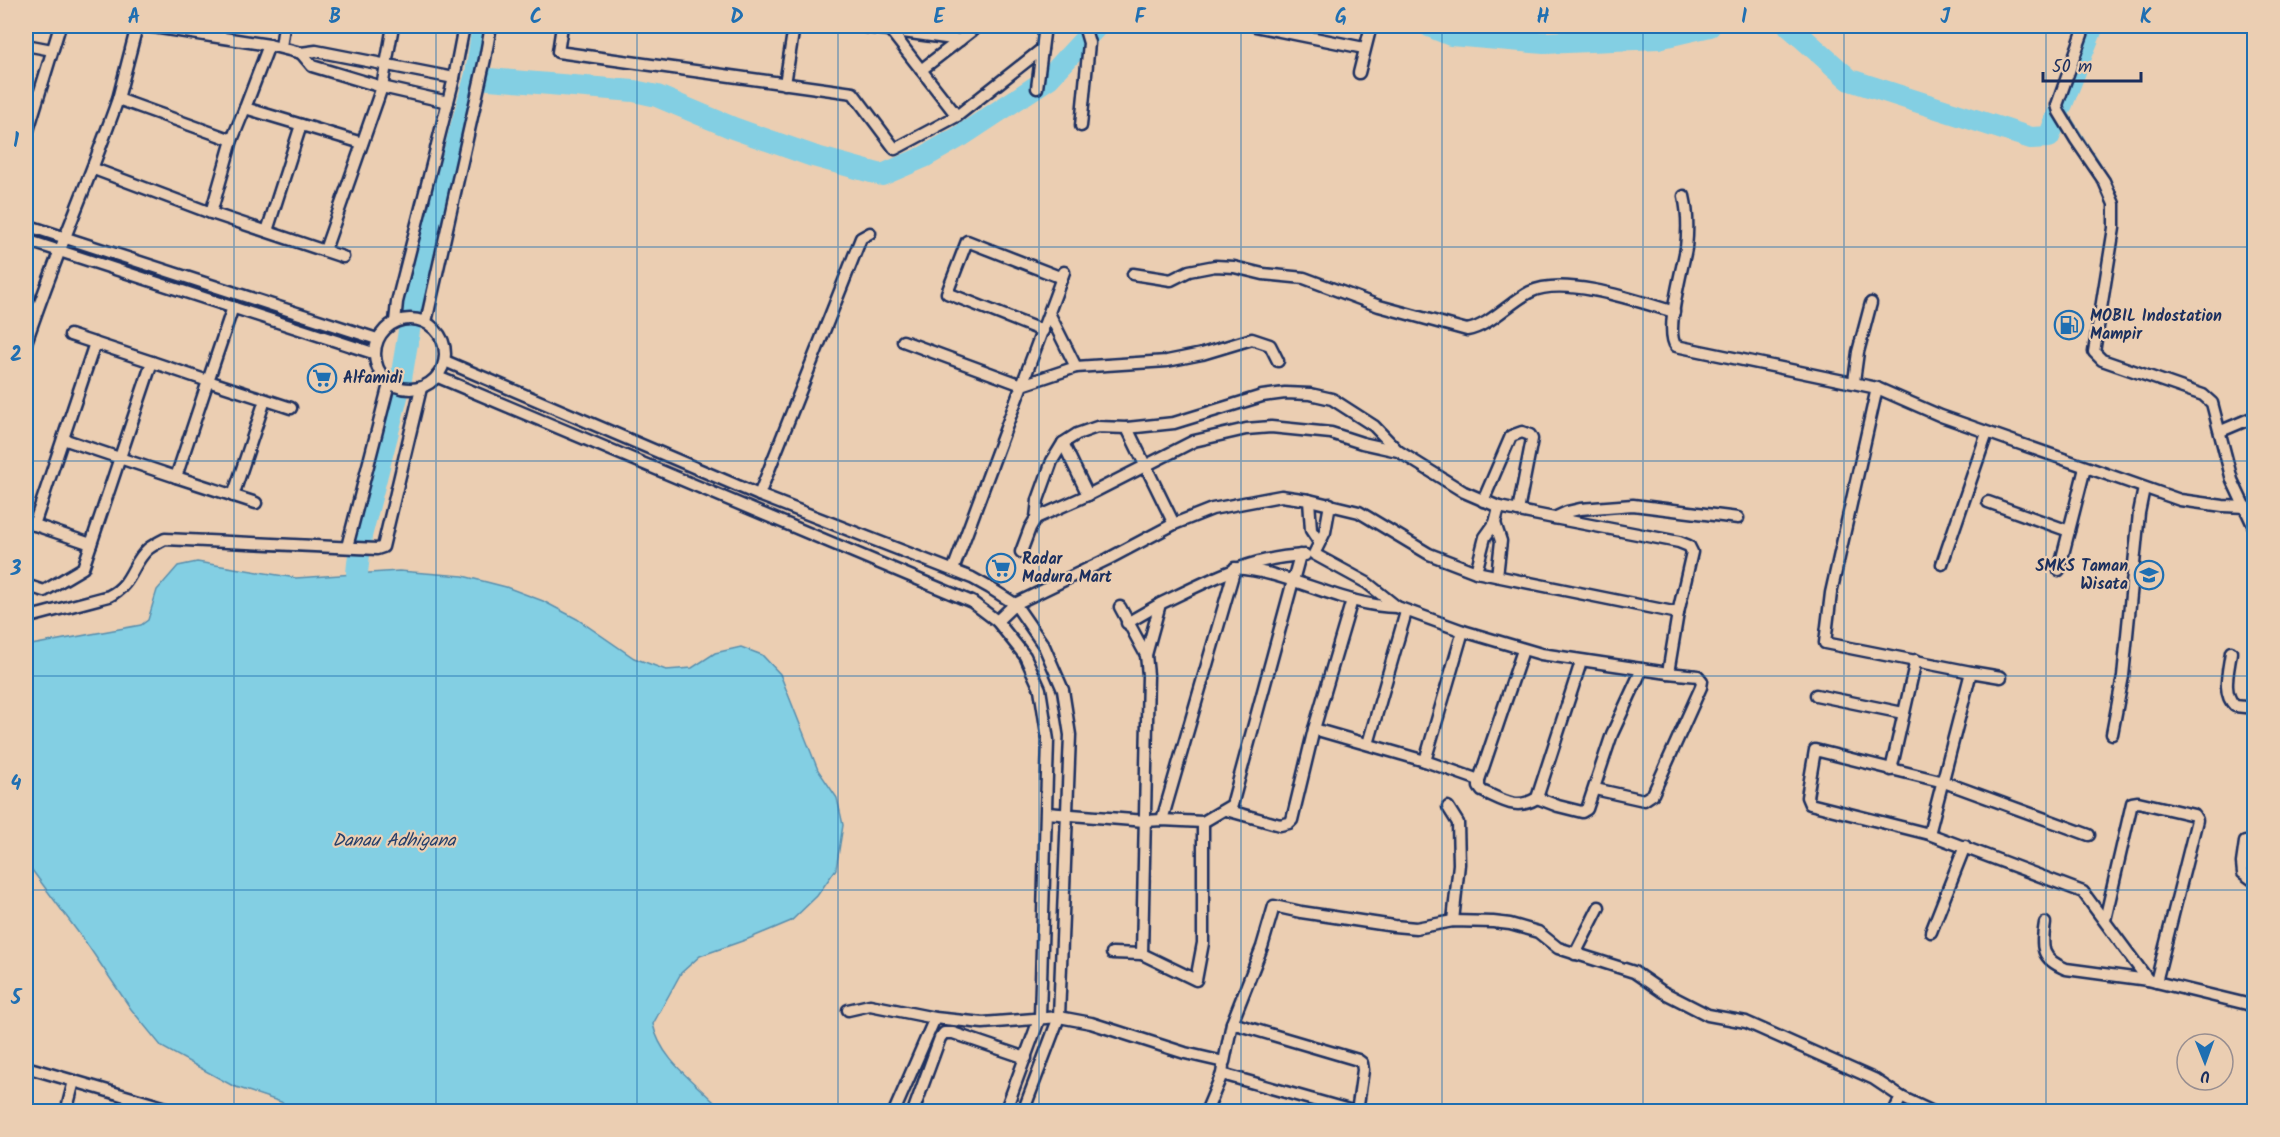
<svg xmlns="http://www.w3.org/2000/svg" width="2280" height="1137" font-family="Kalam,sans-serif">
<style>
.water{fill:#83cfe3;stroke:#598fae;stroke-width:1.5}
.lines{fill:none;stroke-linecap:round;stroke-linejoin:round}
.stream{stroke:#598fae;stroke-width:4}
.river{stroke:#83cfe3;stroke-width:22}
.minor-casing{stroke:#1b2f5e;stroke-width:15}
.minor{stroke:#ebceb2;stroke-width:10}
.grid{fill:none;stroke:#1f6fb2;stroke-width:1.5;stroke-opacity:0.55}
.labels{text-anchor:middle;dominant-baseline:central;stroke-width:4.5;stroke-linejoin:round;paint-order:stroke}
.poi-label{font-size:16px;font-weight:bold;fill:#1b2f5e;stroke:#ebceb2;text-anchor:start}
.water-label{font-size:18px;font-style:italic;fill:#253f6b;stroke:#ebceb2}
.neatline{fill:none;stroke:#1f6fb2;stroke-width:2}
.grid-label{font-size:20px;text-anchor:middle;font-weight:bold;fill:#1f6fb2}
</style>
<rect width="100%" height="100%" fill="#ebceb2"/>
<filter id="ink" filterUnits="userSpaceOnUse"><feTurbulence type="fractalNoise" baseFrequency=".0167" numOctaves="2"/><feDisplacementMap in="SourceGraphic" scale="12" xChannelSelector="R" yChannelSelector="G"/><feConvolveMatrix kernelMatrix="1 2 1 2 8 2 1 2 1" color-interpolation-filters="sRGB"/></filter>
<g filter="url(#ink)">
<path class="water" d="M 197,562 L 296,578 L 399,571 L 463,576 L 506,587 L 543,601 L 577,619 L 634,658 L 666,670 L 692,668 L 715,653 L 741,647 L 762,655 L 780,674 L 818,770 L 837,798 L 843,825 L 836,869 L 817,896 L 791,921 L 748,939 L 700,956 L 681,973 L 653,1024 C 660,1058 691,1079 715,1103 L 717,1111 L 294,1111 L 281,1102 L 233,1086 L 162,1047 L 131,1009 L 89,947 L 26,862 L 26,646 L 141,625 L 148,620 L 157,590 L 178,566 Z"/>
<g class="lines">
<g class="stream">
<polyline points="2063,103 2066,112 2089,149"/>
<polyline points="2093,154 2101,167"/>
</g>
<g class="river">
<polyline points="1429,26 1451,35 1544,43 1658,38 1710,26"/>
<polyline points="1789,26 1850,80 2031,138 2049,137 2093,26"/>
<polyline points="476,74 489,79 634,91 657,96 733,128 813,156 882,175 924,157 961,136 1049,78 1097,26"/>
<polyline points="357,573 361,536 400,385 416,289 476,74 483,26"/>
</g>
<g class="minor-casing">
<g id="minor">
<polyline points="137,26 118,99 232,140"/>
<polyline points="147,26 269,45 301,53 316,51 454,78"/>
<polyline points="562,26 558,52 853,93 895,149 957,116 1042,49"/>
<polyline points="860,26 960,40"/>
<polyline points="1255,26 1364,48"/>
<polyline points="2085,26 2057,105 2059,112 2076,140 2104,181 2114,204 2114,228 2094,352 2102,360 2203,395 2212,403 2232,480 2254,527"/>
<polyline points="890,30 957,116"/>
<polyline points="26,45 52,50"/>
<polyline points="269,45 245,108 362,143"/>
<polyline points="281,47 284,26"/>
<polyline points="301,53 312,66 382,87 448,102"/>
<polyline points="921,70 978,26"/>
<polyline points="1359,73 1371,26"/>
<polyline points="785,84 794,26"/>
<polyline points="1037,88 1045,26"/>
<polyline points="1081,126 1089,43 1084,26"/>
<polyline points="26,137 60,26"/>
<polyline points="94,169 211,213 343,257"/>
<path d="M 1684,196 C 1688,213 1688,230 1686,248 C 1683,267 1664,332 1676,346 L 1877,388 L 1941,416 L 2180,500 L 2223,506 L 2246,507"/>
<polyline points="211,213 232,140 245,108"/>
<polyline points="26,225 377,339"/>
<polyline points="267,231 301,125"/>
<polyline points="26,240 373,353"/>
<polyline points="325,250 382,87 393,26"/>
<path d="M 1133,274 L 1171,280 L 1189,271 L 1215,266 L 1234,267 L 1263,274 L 1304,278 L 1379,306 L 1467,330 C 1488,327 1510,302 1530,292 C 1564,275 1638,301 1674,312"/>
<polyline points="1049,313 1076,367"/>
<circle cx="410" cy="354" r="35"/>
<polyline points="395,322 397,302 454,78 464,26"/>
<polyline points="426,322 485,59 491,26"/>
<polyline points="1043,331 947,293 967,241 1062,278"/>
<polyline points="70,335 152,362"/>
<polyline points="903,341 1022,385 1076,367 1167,361 1202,354 1252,339 1270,345 1278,361"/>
<path d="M 26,343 C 53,261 89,182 118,99"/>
<polyline points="445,361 759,495 972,578 990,588 1015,604 1044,646 1063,690 1070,735 1059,1017 1023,1112"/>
<polyline points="438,377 972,602 997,621 1025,656 1040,689 1048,740 1040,1017 1005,1112"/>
<polyline points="1854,381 1858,352 1871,303"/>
<polyline points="1877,388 1831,593 1825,643 1971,672 1929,834"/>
<polyline points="1127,428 1174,524"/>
<polyline points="2221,431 2254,417"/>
<polyline points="63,439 176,477 208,381 291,408"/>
<polyline points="1063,443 1088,495"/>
<polyline points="176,477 256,503"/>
<polyline points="759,495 861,238 870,233"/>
<polyline points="233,496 265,400"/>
<polyline points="1309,500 1311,530 1319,542"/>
<polyline points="1483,501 1511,436 1522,432 1530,435 1532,439 1518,511"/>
<polyline points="1988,502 2069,531"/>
<polyline points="1330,504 1325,532 1314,554 1367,583 1397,607 1463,631 1541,654 1668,673"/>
<polyline points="1499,507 1554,518 1567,512 1580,509 1633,505 1738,518"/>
<polyline points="1036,518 1088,495 1194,441 1246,429 1271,427 1331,433 1362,443 1398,451 1464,492 1499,507 1495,523 1485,537 1476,572"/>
<polyline points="1554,518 1679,542 1689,546 1692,552 1678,613 1668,673 1698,676 1702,681 1701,687 1653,794 1644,800 1595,789"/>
<polyline points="26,522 91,544"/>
<polyline points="1495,523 1501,541 1497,576"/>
<polyline points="34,525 95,343"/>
<polyline points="347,547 389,384"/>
<polyline points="1021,552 1030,528 1036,518 1038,500 1052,461 1063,443 1077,434 1097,427 1127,428 1174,423 1262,396 1285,393 1310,394 1332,399 1374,426 1397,450"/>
<polyline points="1942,564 1987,433"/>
<polyline points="953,570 1064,272"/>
<polyline points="2059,570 2085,468"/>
<polyline points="26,585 44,591 83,568 152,362 208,381 233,307"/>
<polyline points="1120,607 1146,655 1148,675 1142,954"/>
<path d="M 26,618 L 109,596 C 133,584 131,564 148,549 C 153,545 159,542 165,539 L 377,549 L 383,547 L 421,388"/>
<polyline points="997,621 1015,604 1108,559 1174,524 1212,509 1281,496 1309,500 1359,512 1429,554 1476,572 1678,613"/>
<polyline points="1127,623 1160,604"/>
<path d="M 2231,652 C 2229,669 2221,693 2235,706 L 2254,708"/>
<path d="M 1146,655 L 1160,604 C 1208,581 1250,557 1305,555"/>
<polyline points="1971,672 2001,677"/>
<polyline points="1816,695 1903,713"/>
<polyline points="1314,729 1425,761 1463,631"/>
<polyline points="2112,734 2123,676 2139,513 2144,488"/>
<polyline points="1368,744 1406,612"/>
<polyline points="1425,761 1479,780 1523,650"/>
<polyline points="1891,770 1916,660"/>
<path d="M 1479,780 L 1479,787 L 1482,791 C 1503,800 1516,811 1537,798 L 1581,662"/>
<polyline points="1537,798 1558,806 1582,812 1587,809 1612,734 1642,669"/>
<polyline points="1448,807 1458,823 1459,864 1453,921"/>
<polyline points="1226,810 1280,825 1289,823 1292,820 1314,729 1352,600"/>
<polyline points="1047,813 1145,821 1162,820 1203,822 1232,805 1300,555"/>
<path d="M 1162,820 L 1235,568 C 1292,572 1341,606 1397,607"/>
<polyline points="2089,835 1944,782 1815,750 1807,797 1810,804 1929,834 2083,892 2148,980"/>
<polyline points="2245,842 2242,863 2243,873 2254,881"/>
<polyline points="2105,920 2132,803 2138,802 2194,815 2197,820 2156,982"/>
<path d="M 2045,923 C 2041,948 2041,959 2066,969 L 2148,980 L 2247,1004 L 2254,1008"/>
<polyline points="1931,932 1965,846"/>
<polyline points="1112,953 1142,954 1196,980 1203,943 1203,822"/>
<polyline points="1575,954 1599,907"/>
<polyline points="848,1010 870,1005 935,1018 983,1023 1059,1017 1091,1023 1185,1053 1224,1062 1232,1023 1262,947 1274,906 1301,912 1394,926 1416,928 1453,921 1493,922 1510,924 1538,932 1558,948 1634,972 1663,992 1708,1015 1746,1022 1782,1038 1874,1079 1901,1097 1933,1112"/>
<polyline points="1232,1023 1358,1060 1362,1063 1363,1070 1357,1112"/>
<polyline points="26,1067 180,1112"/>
<polyline points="1222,1074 1356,1112"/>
<polyline points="66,1112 74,1081"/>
<polyline points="894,1112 935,1018"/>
<polyline points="913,1112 940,1038 944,1033 953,1033 1026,1058"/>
<polyline points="1206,1112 1222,1074 1223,1067"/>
<polyline points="1894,1112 1901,1097"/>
</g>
</g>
<use href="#minor" class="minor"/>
</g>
</g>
<path class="grid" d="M 234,26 L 234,1112M 436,26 L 436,1112M 637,26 L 637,1112M 838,26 L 838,1112M 1039,26 L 1039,1112M 1241,26 L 1241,1112M 1442,26 L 1442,1112M 1643,26 L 1643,1112M 1844,26 L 1844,1112M 2046,26 L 2046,1112M 26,247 L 2254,247M 26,461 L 2254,461M 26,676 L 2254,676M 26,890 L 2254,890"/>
<defs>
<g id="fuel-ring" transform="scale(1.5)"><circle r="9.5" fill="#ebceb2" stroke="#1f6fb2" stroke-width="1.5"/><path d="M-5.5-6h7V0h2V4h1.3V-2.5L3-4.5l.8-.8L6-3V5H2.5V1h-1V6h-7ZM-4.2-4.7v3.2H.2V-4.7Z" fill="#1f6fb2"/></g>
<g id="supermarket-ring" transform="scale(1.5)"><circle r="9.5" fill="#ebceb2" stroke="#1f6fb2" stroke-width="1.5"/><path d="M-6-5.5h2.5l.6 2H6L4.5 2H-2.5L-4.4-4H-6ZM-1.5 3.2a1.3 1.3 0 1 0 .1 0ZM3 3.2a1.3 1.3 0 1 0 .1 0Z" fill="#1f6fb2"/></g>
<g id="school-ring" transform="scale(1.5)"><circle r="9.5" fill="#ebceb2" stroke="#1f6fb2" stroke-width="1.5"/><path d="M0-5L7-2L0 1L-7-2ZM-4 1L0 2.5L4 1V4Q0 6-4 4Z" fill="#1f6fb2"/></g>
</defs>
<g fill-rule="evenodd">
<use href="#fuel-ring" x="2069" y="325"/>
<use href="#supermarket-ring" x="322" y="378"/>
<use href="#supermarket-ring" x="1001" y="568"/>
<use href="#school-ring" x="2149" y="575"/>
</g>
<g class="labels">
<g class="poi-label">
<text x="2090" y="316">MOBIL Indostation<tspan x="2090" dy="18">Mampir</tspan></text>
<text x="343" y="378">Alfamidi</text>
<text x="1022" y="559">Radar<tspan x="1022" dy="18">Madura Mart</tspan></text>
<text x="2128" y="566" text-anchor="end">SMKS Taman<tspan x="2128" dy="18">Wisata</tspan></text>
</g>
<g class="water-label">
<text x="394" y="841">Danau Adhigana</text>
</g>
</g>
<rect width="2280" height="1137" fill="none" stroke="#ebceb2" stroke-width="66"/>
<g transform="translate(2205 1062) rotate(179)"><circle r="28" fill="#ebceb2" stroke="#988e90" stroke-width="1.5"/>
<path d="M0-4.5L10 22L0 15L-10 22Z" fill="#1f6fb2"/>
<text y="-9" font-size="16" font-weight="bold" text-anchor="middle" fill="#1b2f5e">U</text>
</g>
<path d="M2043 72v9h98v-9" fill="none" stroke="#1b2f5e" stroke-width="3"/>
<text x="2052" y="72" font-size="18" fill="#1b2f5e" stroke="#ebceb2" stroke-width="4.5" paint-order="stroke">50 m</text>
<rect x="33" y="33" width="2214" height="1071" class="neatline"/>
<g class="grid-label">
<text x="134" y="23">A</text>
<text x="335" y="23">B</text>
<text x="536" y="23">C</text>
<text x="737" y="23">D</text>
<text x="939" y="23">E</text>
<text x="1140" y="23">F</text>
<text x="1341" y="23">G</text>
<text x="1543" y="23">H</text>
<text x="1744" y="23">I</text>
<text x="1945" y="23">J</text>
<text x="2146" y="23">K</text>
<text x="16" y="147">1</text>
<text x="16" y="361">2</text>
<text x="16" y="575">3</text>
<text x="16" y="790">4</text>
<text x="16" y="1004">5</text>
</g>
</svg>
